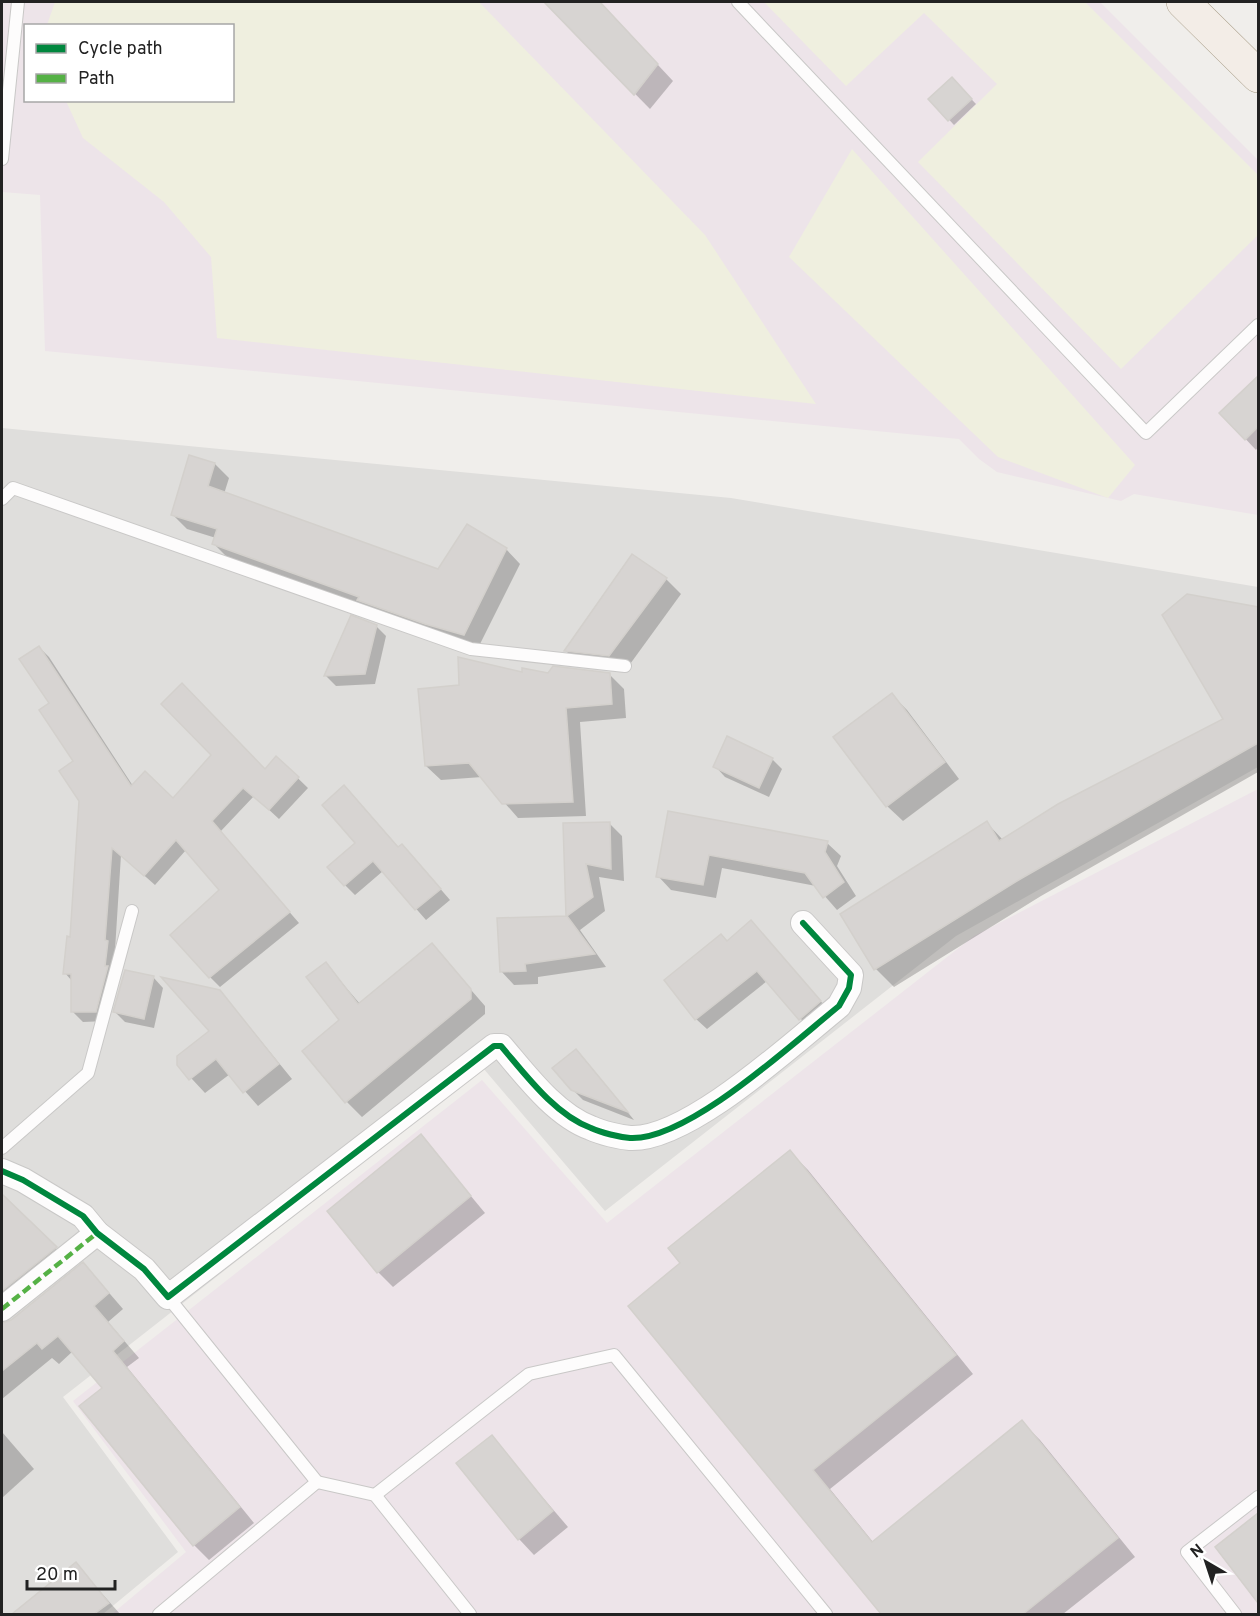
<svg xmlns="http://www.w3.org/2000/svg" width="1260" height="1616" font-family="Overpass,sans-serif">
<style>
.residential{fill:#dfdedc}
.industrial{fill:#ede4e9;fill-rule:evenodd}
.farmland{fill:#efefdf}
.shadow{fill:#0003}
.building{fill:#d7d4d2;stroke:#d3d0cc;stroke-width:1.5}
.lines{fill:none;stroke-linecap:round;stroke-linejoin:round}
.service-casing{stroke:#c9c8c7;stroke-width:14}
.minor-casing{stroke:#c9c8c7;stroke-width:26}
.primary-casing{stroke:#a79c86;stroke-width:34}
.service{stroke:#fdfcfc;stroke-width:12}
.minor{stroke:#fdfcfc;stroke-width:24}
.primary{stroke:#f3ede7;stroke-width:33}
.quiet{stroke:#55b145;stroke-width:4.5;stroke-dasharray:9 4.5;stroke-linecap:butt}
.cycleway-casing{stroke:#fff;stroke-width:10}
.cycleway{stroke:#00873e;stroke-width:6}
</style>
<rect width="100%" height="100%" fill="#f0eeeb"/>
<polygon class="residential" points="2,428 731,498 1258,587 1258,767 956,936 605,1211 483,1068 63,1397 178,1552 103,1614 2,1614"/>
<g class="industrial">
<path d="M 2,2 L 1100,2 L 1258,160 L 1258,515 L 1134,494 L 1121,501 L 997,472 L 979,459 L 959,439 L 45,351 L 40,195 L 2,192 ZM 26,26 L 232,26 L 232,100 L 26,100 Z"/>
<polygon points="1258,789 1258,1614 112,1614 186,1552 73,1401 482,1080 607,1223 974,936"/>
</g>
<g class="farmland">
<polygon points="55,2 479,2 705,235 816,404 217,338 211,257 164,202 83,138 66,101 232,100 232,26 47,25"/>
<polygon points="764,2 1085,2 1258,175 1258,235 1121,369 918,162 997,84 924,13 846,86"/>
<polygon points="852,149 1135,465 1108,498 998,457 789,257"/>
</g>
<g class="shadow">
<polygon points="545,2 599,2 673,81 650,109"/>
<polygon points="952,79 976,104 954,125 930,99"/>
<polygon points="1253,384 1258,390 1258,447 1256,450 1221,413"/>
<polygon points="215,464 229,478 224,494 439,570 506,549 520,564 478,648 228,558 214,544 216,538 187,529 173,515"/>
<polygon points="666,579 681,594 625,671 581,666 566,651"/>
<polygon points="1188,596 1258,608 1258,772 1041,896 894,987 876,969 842,915 987,823 1003,840 1226,720"/>
<polygon points="376,626 386,636 375,684 336,686 326,676"/>
<polygon points="39,647 49,657 133,786 173,800 265,771 277,758 308,788 279,819 254,796 220,832 299,923 220,987 210,977 221,890 186,850 155,885 121,855 115,950 117,952 106,1021 83,1022 73,1012 72,981 65,973 72,938 80,800 75,762 51,704"/>
<polygon points="524,673 609,674 624,689 626,718 580,722 586,816 518,818 482,777 441,780 426,766 461,687"/>
<polygon points="892,695 907,710 959,779 903,821 887,806"/>
<polygon points="772,759 782,769 769,797 725,777 715,766"/>
<polygon points="354,797 399,848 412,856 450,900 426,920 383,871 355,895 345,885 357,843"/>
<polygon points="669,813 827,843 841,856 837,866 856,896 837,910 816,886 722,868 716,898 671,890 658,876"/>
<polygon points="609,823 622,836 624,881 599,877 605,911 580,930 606,967 538,977 538,984 514,985 501,971 567,918 565,825"/>
<polygon points="761,932 830,1012 810,1029 767,981 707,1029 696,1019 727,943"/>
<polygon points="432,945 485,1006 485,1014 362,1117 347,1102 341,1020 326,964 360,1004"/>
<polygon points="153,977 163,988 154,1028 125,1022 115,1012"/>
<polygon points="220,991 292,1079 258,1106 230,1074 205,1093 179,1065 211,1031"/>
<polygon points="576,1051 586,1061 634,1120 583,1100 572,1089"/>
<polygon points="421,1136 485,1213 393,1287 378,1272"/>
<polygon points="790,1152 808,1170 973,1374 830,1489 873,1542 1022,1422 1040,1440 1135,1557 1063,1614 883,1614 630,1307 682,1263"/>
<polygon points="2,1196 71,1263 8,1314 4,1322 12,1322 83,1264 98,1280 123,1309 108,1322 139,1358 127,1367 254,1523 209,1560 194,1545 104,1388 73,1351 59,1364 52,1358 2,1399"/>
<polygon points="2,1432 34,1469 2,1498"/>
<polygon points="491,1437 568,1527 534,1555 519,1539"/>
<polygon points="1258,1515 1258,1601 1217,1547"/>
<polygon points="76,1564 120,1614 15,1614"/>
</g>
<g class="building">
<polygon points="544,2 600,2 658,64 634,95"/>
<polygon points="952,77 972,99 948,121 928,99"/>
<polygon points="1258,376 1258,427 1245,440 1219,413"/>
<polygon points="189,455 215,463 208,486 438,569 467,524 507,548 464,635 425,624 357,600 359,597 212,544 217,529 171,515"/>
<polygon points="632,554 667,578 609,656 564,651"/>
<polygon points="1187,594 1258,607 1258,743 1022,878 874,970 840,914 987,821 999,841 1058,804 1223,719 1162,615"/>
<polygon points="351,615 377,625 365,674 324,676"/>
<polygon points="39,646 131,786 145,771 173,798 211,755 161,704 182,683 265,769 276,756 299,777 269,810 243,788 212,821 290,912 209,978 170,935 219,890 176,840 144,876 112,848 105,940 108,941 105,966 108,966 96,1012 71,1012 71,974 63,974 67,936 70,937 79,801 59,771 73,761 39,710 49,703 19,659"/>
<polygon points="458,657 522,672 522,668 548,673 553,666 610,673 612,704 566,708 573,802 502,804 469,763 425,766 418,689 459,685"/>
<polygon points="892,693 945,762 886,807 833,737"/>
<polygon points="727,736 773,758 759,788 713,767"/>
<polygon points="344,785 398,847 402,844 441,889 415,910 373,861 344,886 327,867 355,843 322,805"/>
<polygon points="668,811 828,841 825,852 844,882 823,898 805,873 709,855 703,885 656,877"/>
<polygon points="610,822 611,869 586,864 593,897 567,916 595,954 525,964 526,971 500,972 497,918 566,916 563,823"/>
<polygon points="751,920 821,1001 799,1020 757,971 695,1020 664,980 721,934 727,941"/>
<polygon points="432,943 471,989 471,999 345,1103 302,1051 339,1020 306,977 326,962 358,1004"/>
<polygon points="125,970 154,976 144,1019 113,1012"/>
<polygon points="161,977 220,990 279,1064 243,1093 216,1059 189,1080 177,1065 177,1056 209,1031"/>
<polygon points="576,1049 628,1112 571,1090 552,1068"/>
<polygon points="421,1134 471,1196 377,1273 327,1211"/>
<polygon points="790,1150 956,1355 813,1470 872,1542 1022,1420 1118,1538 1023,1614 881,1614 628,1306 680,1263 668,1248"/>
<polygon points="2,1194 57,1247 2,1291"/>
<polygon points="83,1262 109,1293 94,1306 124,1341 113,1351 240,1507 193,1546 79,1406 102,1388 58,1336 42,1349 37,1343 2,1371 2,1323 11,1320"/>
<polygon points="492,1435 553,1511 518,1540 456,1463"/>
<polygon points="1258,1513 1258,1603 1215,1547"/>
<polygon points="76,1562 109,1603 94,1614 12,1614"/>
</g>
<g class="lines">
<g class="service-casing">
<g id="service">
<polyline points="738,2 1146,433 1258,325"/>
<polyline points="2,159 18,2"/>
<polyline points="2,499 13,488 471,649 625,666"/>
<polyline points="2,1148 88,1073 132,911"/>
<polyline points="317,1482 375,1495 529,1374 614,1355 826,1614"/>
<polyline points="375,1495 470,1614"/>
<polyline points="159,1614 317,1482 168,1297"/>
<polyline points="1235,1614 1187,1552 1258,1497"/>
</g>
</g>
<g class="minor-casing">
<g id="minor">
<path d="M 2,1171 L 23,1180 L 83,1216 L 97,1233 L 144,1269 L 168,1297 L 494,1046 L 501,1046 C 525,1074 555,1115 591,1128 C 602,1133 619,1137 630,1138 C 688,1141 794,1042 839,1006 L 849,988 L 851,975 L 803,923"/>
<polyline points="2,1309 97,1233"/>
</g>
</g>
<g class="primary-casing">
<polyline id="primary" points="1183,2 1258,76"/>
</g>
<use href="#service" class="service"/>
<use href="#minor" class="minor"/>
<use href="#primary" class="primary"/>
<polyline class="quiet" points="2,1309 97,1233"/>
<g class="cycleway-casing">
<path id="cycleway" d="M 2,1171 L 23,1180 L 83,1216 L 97,1233 L 144,1269 L 168,1297 L 494,1046 L 501,1046 C 525,1074 555,1115 591,1128 C 602,1133 619,1137 630,1138 C 688,1141 794,1042 839,1006 L 849,988 L 851,975 L 803,923"/>
</g>
<use href="#cycleway" class="cycleway"/>
</g>
<rect width="1260" height="1616" fill="none" stroke="#222222" stroke-width="6"/>
<rect x="24" y="24" width="210" height="78" fill="#ffffff" stroke="#a7a7a7" stroke-width="1.5"/>
<rect x="36" y="44" width="30" height="9" fill="#00873e" stroke="#a7a7a7" stroke-width="1.5"/>
<text x="78" y="54" font-size="18" fill="#222222">Cycle path</text>
<rect x="36" y="74" width="30" height="9" fill="#55b145" stroke="#a7a7a7" stroke-width="1.5"/>
<text x="78" y="84" font-size="18" fill="#222222">Path</text>
<g transform="translate(1206 1562) rotate(321)" stroke="#ffffff" stroke-width="4.5" paint-order="stroke">
<path d="M0-4.5L10 22L0 15L-10 22Z" fill="#222222"/>
<text y="-9" font-size="16" font-weight="bold" text-anchor="middle" fill="#222222">N</text>
</g>
<path d="M27 1580v9h88v-9" fill="none" stroke="#222222" stroke-width="3"/>
<text x="36" y="1580" font-size="18" fill="#222222" stroke="#ffffff" stroke-width="4.5" paint-order="stroke">20 m</text>
</svg>
